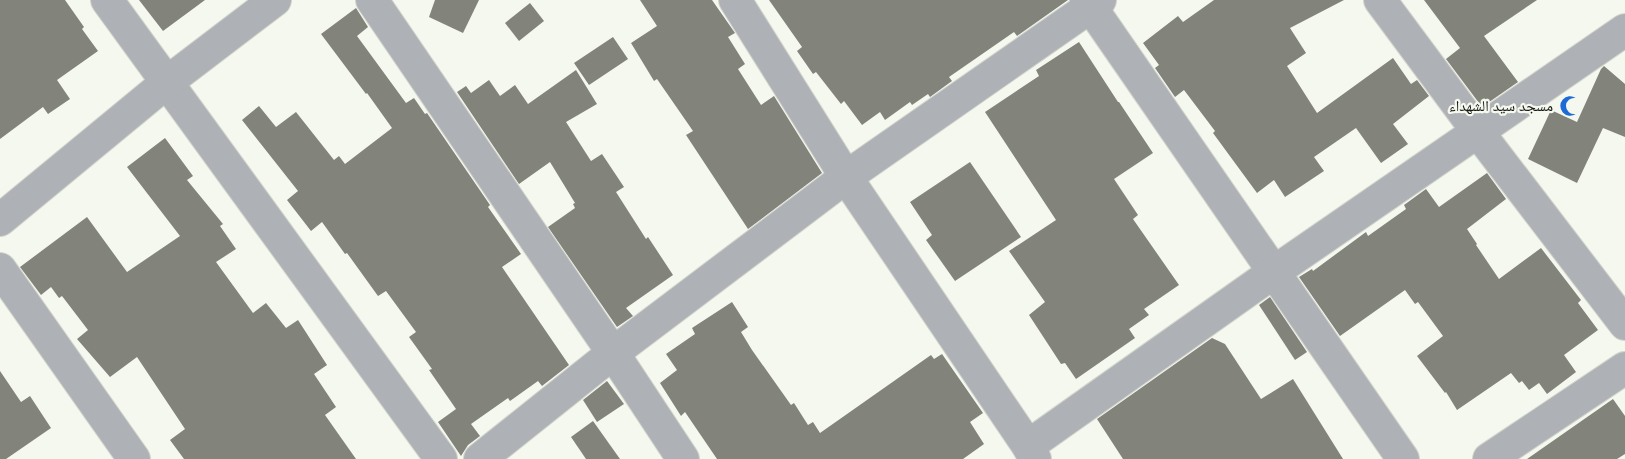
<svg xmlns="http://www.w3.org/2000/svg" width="1625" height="459" font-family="'DM Sans','Noto Naskh Arabic',sans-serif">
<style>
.building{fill:#82847b}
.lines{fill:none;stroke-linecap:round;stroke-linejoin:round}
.street-casing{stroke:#d2d4cb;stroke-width:34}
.street{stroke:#aeb1b5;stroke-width:32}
.labels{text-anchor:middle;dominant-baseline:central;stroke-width:4.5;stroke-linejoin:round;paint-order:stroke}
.poi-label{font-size:15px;fill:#181915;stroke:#f5f8ee;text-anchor:end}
</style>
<rect width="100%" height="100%" fill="#f5f8ee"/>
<g class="building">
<polygon points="0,0 65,0 84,27 82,29 98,51 57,80 70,99 48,114 43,107 0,139"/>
<polygon points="139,0 205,0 163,31"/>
<polygon points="435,0 479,0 463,33 429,17"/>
<polygon points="640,0 712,0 735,33 728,37 745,64 738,69 761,105 774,96 822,173 748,229 686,135 693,131 657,79 654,81 631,43 657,26"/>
<polygon points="769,0 1068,0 1017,36 1014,32 949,77 952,81 930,97 928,94 912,105 910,102 885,120 880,112 862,125 844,101 841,104 816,72 813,74 797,51 802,47"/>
<polygon points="1214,0 1344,0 1290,28 1306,53 1287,66 1317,113 1393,58 1411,84 1417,80 1429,96 1393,124 1408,144 1381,163 1356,128 1314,157 1324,171 1285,197 1274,180 1257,193 1213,133 1215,131 1184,90 1175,97 1155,68 1159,65 1143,43 1178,16 1183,22"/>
<polygon points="1424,0 1537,0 1484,36 1518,82 1482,107 1446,59 1460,48"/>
<polygon points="530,3 544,21 519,41 505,23"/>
<polygon points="356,8 368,27 357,36 406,103 414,98 425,114 427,113 490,205 488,207 521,254 502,267 569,365 542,386 538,381 510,401 508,398 471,424 480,436 468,445 461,456 438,422 456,409 429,370 432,369 409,337 416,332 386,291 378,296 347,253 345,254 322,222 311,231 287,200 298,191 242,120 259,106 276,127 296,112 334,160 339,156 345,164 392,128 367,93 366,94 321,34"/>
<polygon points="613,37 628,59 589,85 574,63"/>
<polygon points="1079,42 1118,102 1119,102 1153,153 1114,179 1138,215 1133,219 1179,285 1144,309 1149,315 1129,329 1135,338 1076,379 1065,363 1061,364 1029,315 1045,302 1009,251 1056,220 985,112 1039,76 1036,70"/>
<polygon points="1604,66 1625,84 1625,137 1603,128 1577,183 1528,159 1551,110 1577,122 1601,69"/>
<polygon points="576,70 597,104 566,122 591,161 602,154 624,187 616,192 646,239 648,237 673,275 626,308 633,316 617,327 548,227 575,208 573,204 575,203 550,162 519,184 457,92 466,86 471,93 489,80 500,96 515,85 528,104"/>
<polygon points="165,138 193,176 187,180 223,224 220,226 236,249 216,262 253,313 266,303 286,328 298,320 327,365 314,374 336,407 325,415 356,459 184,459 170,440 185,429 137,357 110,377 77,339 88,330 62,296 59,298 51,287 41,295 20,267 87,217 127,272 180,236 127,167"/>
<polygon points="970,162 1021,237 955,281 926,240 932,235 910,202"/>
<polygon points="1487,173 1506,199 1467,229 1477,244 1476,245 1499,279 1541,248 1581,300 1578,303 1598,330 1564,355 1576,372 1547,394 1539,383 1529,390 1522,381 1519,383 1511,373 1457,410 1446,392 1445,393 1417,356 1443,336 1418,302 1415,304 1405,290 1340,336 1299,277 1312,269 1313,271 1366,232 1368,236 1406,209 1404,205 1426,189 1439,207"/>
<polygon points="1270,297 1307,352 1295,360 1259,305"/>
<polygon points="732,302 748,327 741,332 752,350 791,405 794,403 808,425 813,422 820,433 931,355 934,359 942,354 983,413 970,422 984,444 963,459 717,459 685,412 681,416 660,383 677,370 666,354 695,334 692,328"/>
<polygon points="1212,338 1225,344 1261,399 1293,379 1343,459 1123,459 1097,419"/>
<polygon points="0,371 21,402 30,396 51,428 6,459 0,459"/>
<polygon points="607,381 624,404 597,422 583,400"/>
<polygon points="1613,399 1625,416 1625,454 1617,459 1527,459"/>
<polygon points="593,421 620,459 586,459 571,437"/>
</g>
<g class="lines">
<g class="street-casing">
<g id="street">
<polyline points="107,0 441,459"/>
<polyline points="372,0 613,353 683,459"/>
<polyline points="735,0 846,177 1028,446 1035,459"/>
<polyline points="1086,0 1403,459"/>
<polyline points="1380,0 1478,132 1625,324"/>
<polyline points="0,220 166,83 275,0"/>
<polyline points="0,269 134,459"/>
<polyline points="1028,446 1274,272 1625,30"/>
<polyline points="480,459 613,353 846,177 1100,0"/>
<polyline points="1489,459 1625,368"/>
</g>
</g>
<use href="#street" class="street"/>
</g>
<defs>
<g id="mosque-bare" transform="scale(1.62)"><path d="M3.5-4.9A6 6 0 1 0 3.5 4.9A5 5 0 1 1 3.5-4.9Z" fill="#1e6bd6" stroke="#f5f8ee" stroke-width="2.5" paint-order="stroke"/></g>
</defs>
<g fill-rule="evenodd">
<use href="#mosque-bare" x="1570" y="106"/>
</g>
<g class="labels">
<g class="poi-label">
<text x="1553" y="106">مسجد سيد الشهداء</text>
</g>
</g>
</svg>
